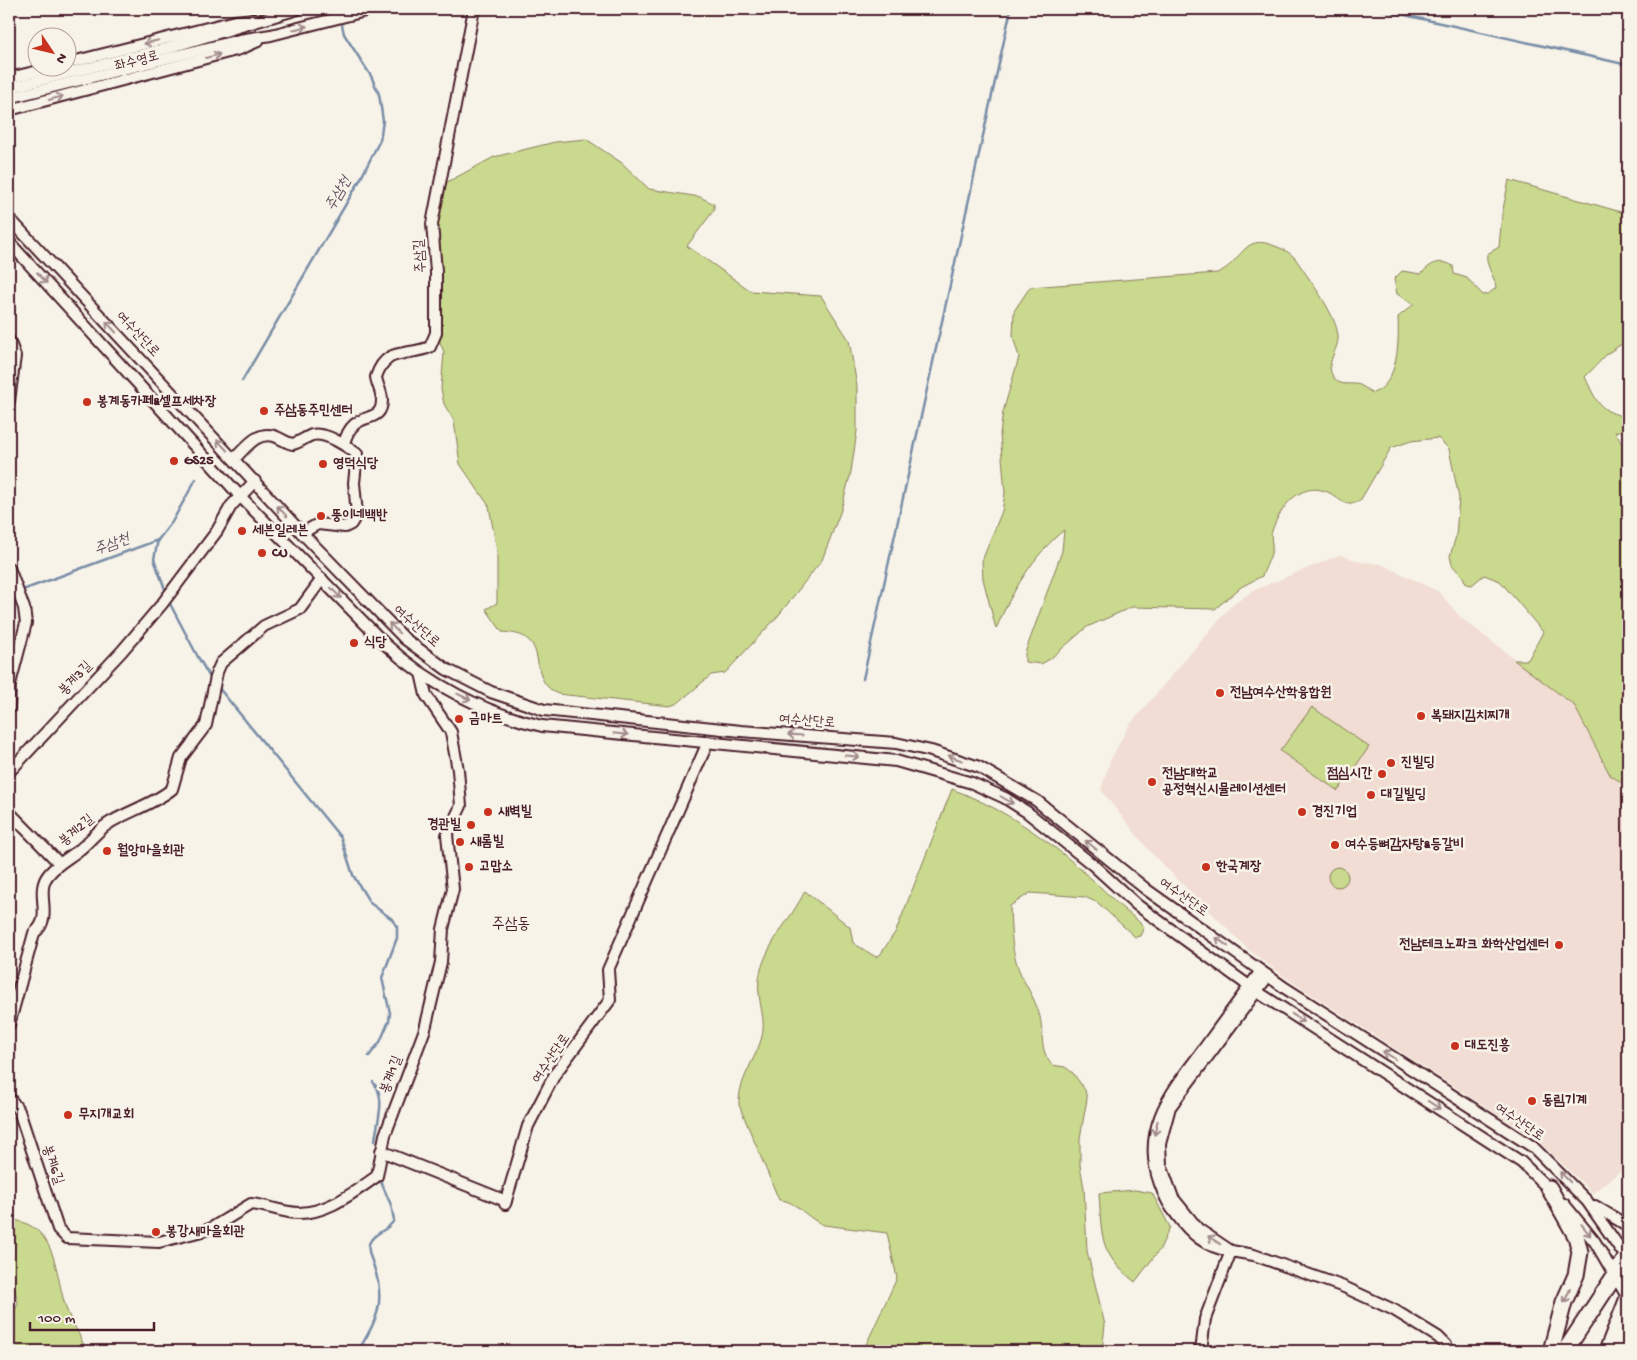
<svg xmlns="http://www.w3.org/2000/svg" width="1637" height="1360" font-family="'Gochi Hand','Poor Story',sans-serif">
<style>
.built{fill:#f1ddd3}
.green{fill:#c9d98d;stroke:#8a7c5c}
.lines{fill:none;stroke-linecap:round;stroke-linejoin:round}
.stream{stroke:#798da7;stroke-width:2.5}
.minor-casing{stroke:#4a1f2b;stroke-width:14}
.highway-casing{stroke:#4a1f2b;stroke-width:19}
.minor{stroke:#f7f3e8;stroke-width:10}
.highway{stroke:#f7f3e8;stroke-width:15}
.oneway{stroke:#a0898a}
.poi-dot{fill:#c8321e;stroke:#f7f3e8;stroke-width:2}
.labels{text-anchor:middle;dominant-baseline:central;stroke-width:5;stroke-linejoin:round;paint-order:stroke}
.street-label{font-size:14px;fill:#4a1f2b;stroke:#f7f3e8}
.poi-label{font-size:14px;font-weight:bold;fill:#4a1f2b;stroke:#f7f3e8;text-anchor:start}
.water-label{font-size:15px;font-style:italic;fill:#5e4d5f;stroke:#f7f3e8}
.quarter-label{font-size:16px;fill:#4a1f2b;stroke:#f7f3e8}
</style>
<rect width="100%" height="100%" fill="#f7f3e8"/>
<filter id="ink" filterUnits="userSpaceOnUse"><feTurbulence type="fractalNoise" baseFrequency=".02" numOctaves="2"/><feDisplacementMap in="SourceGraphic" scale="10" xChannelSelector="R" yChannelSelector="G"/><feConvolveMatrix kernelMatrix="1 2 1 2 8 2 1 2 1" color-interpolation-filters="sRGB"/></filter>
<g filter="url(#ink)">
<polygon class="built" points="1340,555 1361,562 1381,564 1439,592 1460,617 1574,705 1606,769 1617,781 1628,787 1628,1165 1593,1193 1537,1140 1289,980 1249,950 1152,854 1101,790 1110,761 1128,727 1230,607 1252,591"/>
<g class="green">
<path d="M 586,139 L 622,163 L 649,189 L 700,197 L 714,204 L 714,210 L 687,246 L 751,291 L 821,296 L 849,340 L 857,386 L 857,431 L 851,472 L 841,510 L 822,560 L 778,616 L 725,673 L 711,675 L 678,703 L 670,706 L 558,694 C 530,681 545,651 526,638 C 519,633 510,633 502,632 L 486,609 L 497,603 L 497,551 L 489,506 L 460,464 L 454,421 L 444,404 L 441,389 L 444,352 L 436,333 L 432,224 L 438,187 L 494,157 L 555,142 Z"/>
<path d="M 1509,180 L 1628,214 L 1628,340 L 1608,353 L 1585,377 C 1597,402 1599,412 1628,417 L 1628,429 L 1615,432 L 1624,447 L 1628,449 L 1628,787 L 1610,775 L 1574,705 L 1514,660 L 1528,660 L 1543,632 L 1500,581 L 1484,575 L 1472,585 L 1466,584 L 1463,577 L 1452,565 L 1450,556 L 1456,536 L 1459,498 L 1449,449 L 1438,438 L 1411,441 L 1391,448 L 1360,501 C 1340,508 1340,496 1325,491 C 1299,482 1279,509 1272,531 C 1270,537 1273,544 1272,550 C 1270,559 1265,568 1262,576 L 1241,587 L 1215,609 L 1132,607 L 1087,627 L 1050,659 L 1041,664 L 1025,662 L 1025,653 L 1062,551 L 1064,530 C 1034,554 1011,593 996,629 L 983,579 L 982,561 L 1002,511 L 1005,493 L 1000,434 L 1003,412 L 1019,357 L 1013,337 L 1014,311 L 1030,287 L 1217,273 C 1243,263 1242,232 1275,246 C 1283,249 1289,252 1295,258 C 1308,278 1335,312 1338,335 C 1340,350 1322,364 1335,379 C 1342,387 1351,382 1360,385 C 1364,387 1369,391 1373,393 C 1399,384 1399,340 1398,317 L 1414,304 L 1397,294 L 1394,279 L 1402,271 L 1421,274 C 1430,264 1440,258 1453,266 L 1454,274 L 1467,278 L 1483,295 L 1488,294 L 1496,288 C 1495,276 1485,266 1487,254 L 1499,247 L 1502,214 Z"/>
<polygon points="1312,707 1369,747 1338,791 1280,751"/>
<path d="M 952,789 C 1021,816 1066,853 1118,904 C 1126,912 1137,918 1144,927 L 1140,936 L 1135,937 L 1098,903 L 1085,897 L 1030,893 L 1010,906 C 1011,930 1011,953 1021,975 C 1028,989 1036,1001 1040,1017 C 1044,1035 1039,1050 1052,1065 L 1065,1067 L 1073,1073 L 1085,1090 L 1087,1099 L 1080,1138 L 1080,1165 L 1084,1188 L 1087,1251 L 1105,1325 L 1102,1351 L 863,1351 L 897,1278 L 887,1233 L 824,1225 C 807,1219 796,1200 779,1200 L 739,1105 C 738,1081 754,1062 761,1040 C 768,1020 756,1000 759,979 C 764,945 791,920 805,891 L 850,927 L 853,943 L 876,957 L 880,955 L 896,931 Z"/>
<circle cx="1338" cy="877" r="10"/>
<path d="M 1135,1190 L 1152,1193 L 1170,1227 L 1160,1249 L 1135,1282 C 1098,1253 1102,1236 1099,1193 Z"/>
<path d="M 9,1219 C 57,1225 54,1268 65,1305 C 70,1321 81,1335 86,1351 L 9,1351 L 9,1318 L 12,1318 L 18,1303 L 13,1282 L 9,1280 Z"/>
</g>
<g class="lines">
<g class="stream">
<polyline points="1378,9 1628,65"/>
<polyline points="242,381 360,180 380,140 383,121 379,94 371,76 344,34 341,20"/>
<polyline points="158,540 154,559 166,592"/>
<polyline points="20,591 158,540 172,522 196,479"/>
<polyline points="9,599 15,594"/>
<polyline points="168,600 198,657 212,681"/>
<polyline points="863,679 1011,9"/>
<polyline points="218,687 341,838 353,875 370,903 392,919 397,927 397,938 382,978 390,1013 389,1021 380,1042 369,1056"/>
<path d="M 373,1082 C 387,1098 377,1121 375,1141"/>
<path d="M 358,1351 C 377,1321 386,1302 374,1267 C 372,1259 367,1252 369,1244 C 373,1232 389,1231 394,1220 L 391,1205 L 381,1182"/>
</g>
<g class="minor-casing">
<g id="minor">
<polyline points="68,63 235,21 254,19"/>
<polyline points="9,78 51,68"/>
<polyline points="9,88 168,48 298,9"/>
<polyline points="9,98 239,40 271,35 373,9"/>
<polyline points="9,110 240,49 258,41"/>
<polyline points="9,218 302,533 405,639 446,669 491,692 544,710 741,731 896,743 931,751 979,767 1037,801 1147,890 1285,988 1533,1147 1587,1201 1628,1260"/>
<path d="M 9,242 L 240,496 L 385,644 C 428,684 485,713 542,726 L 896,761 L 972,783 L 1005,798 L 1027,812 L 1093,865 L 1137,905 L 1256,991 L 1521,1162 L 1552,1192"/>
<polyline points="9,340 15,356 9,401"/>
<path d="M 344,444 C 353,406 382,428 382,400 C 382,392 377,385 376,377 C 386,346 406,357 430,347 L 436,333 L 436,271 L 432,224 L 474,9"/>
<path d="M 234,459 C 246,448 256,431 274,436 C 281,438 286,443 293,444 C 300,442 306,437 312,435 C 326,432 347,446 357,454 L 354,483 L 357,514 L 351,524 L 345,527 L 318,524 L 302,533"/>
<polyline points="9,568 24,608 26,623 10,684 9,708"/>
<polyline points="9,772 122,651 162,604 217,531 231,506 255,481"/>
<polyline points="9,812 59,863"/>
<path d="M 1261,971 C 1242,996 1223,1022 1205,1047 C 1173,1090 1139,1128 1160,1184 C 1164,1195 1168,1205 1176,1214 C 1190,1233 1206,1248 1231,1251 L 1198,1229 L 1173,1198 L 1161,1165 L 1160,1144 L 1170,1107 L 1268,976"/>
<path d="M 9,1025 L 34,933 C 55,917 33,892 49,874 C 58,863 69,858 79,850 C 90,842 98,829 111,822 C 130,811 155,803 172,789 L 181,758 L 206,725 L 217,672 L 221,663 L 264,626 L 300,609 L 322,579"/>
<path d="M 9,1097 L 19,1111 L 58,1229 L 67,1238 L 159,1242 L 210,1229 L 251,1204 C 264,1205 276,1210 289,1212 C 321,1218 352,1194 377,1176 L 385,1135 L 425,1029 L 441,962 L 443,929 L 453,889 L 447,835 L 461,806 L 458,770 L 451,732 L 426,695 L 421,673"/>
<polyline points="381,1151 506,1201"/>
<polyline points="505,1204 528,1126 555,1074 610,1000 608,970 708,742"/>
<polyline points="1564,1204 1595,1242 1628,1298"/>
<polyline points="1595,1206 1628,1226"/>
<polyline points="1201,1351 1205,1319 1231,1251 1254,1255 1344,1287 1394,1310 1438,1337 1446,1345 1448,1351"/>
</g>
</g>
<g class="highway-casing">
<g id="highway">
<polyline points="1549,1188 1576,1236 1580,1252 1576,1275 1564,1302 1551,1351"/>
<polyline points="1565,1351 1627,1257"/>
<polyline points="1607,1351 1628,1298"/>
<polyline points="1620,1351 1628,1328"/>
</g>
</g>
<use href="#minor" class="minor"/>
<use href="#highway" class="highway"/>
</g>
<defs><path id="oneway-shaft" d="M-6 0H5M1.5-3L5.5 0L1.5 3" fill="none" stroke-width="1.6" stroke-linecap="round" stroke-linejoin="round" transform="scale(1.25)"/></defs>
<g class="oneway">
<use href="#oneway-shaft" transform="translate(300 28) rotate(-14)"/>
<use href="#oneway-shaft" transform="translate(151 42) rotate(166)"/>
<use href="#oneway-shaft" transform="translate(213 56) rotate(-15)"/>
<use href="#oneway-shaft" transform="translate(56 98) rotate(-15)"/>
<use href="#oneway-shaft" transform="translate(42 278) rotate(48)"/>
<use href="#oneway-shaft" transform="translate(111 327) rotate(-133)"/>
<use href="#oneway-shaft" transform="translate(222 445) rotate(-133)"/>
<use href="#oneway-shaft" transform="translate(282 511) rotate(-132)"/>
<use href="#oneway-shaft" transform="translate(336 593) rotate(46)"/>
<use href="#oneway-shaft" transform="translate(394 628) rotate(-134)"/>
<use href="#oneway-shaft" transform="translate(464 697) rotate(26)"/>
<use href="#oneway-shaft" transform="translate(621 734) rotate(6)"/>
<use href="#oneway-shaft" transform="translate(795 735) rotate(-176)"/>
<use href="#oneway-shaft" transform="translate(852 756) rotate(6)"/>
<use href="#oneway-shaft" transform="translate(955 758) rotate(-161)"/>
<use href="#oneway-shaft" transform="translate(1007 800) rotate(30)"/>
<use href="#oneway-shaft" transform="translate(1091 845) rotate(-141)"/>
<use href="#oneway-shaft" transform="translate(1222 942) rotate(-144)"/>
<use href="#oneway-shaft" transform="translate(1298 1018) rotate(33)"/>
<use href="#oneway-shaft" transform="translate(1389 1055) rotate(-147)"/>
<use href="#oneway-shaft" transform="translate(1434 1105) rotate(33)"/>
<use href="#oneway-shaft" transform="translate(1156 1128) rotate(102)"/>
<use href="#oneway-shaft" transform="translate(1565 1177) rotate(-135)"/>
<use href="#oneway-shaft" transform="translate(1586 1230) rotate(52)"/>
<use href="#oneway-shaft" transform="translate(1214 1240) rotate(-146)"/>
<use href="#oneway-shaft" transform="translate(1567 1296) rotate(113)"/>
</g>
</g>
<g class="poi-dot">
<circle cx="87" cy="402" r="5"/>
<circle cx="264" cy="411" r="5"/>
<circle cx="174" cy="461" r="5"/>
<circle cx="323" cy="464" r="5"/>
<circle cx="321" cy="516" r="5"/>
<circle cx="242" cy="531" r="5"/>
<circle cx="262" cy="553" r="5"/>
<circle cx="354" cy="643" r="5"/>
<circle cx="1220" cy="693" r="5"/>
<circle cx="1421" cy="716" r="5"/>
<circle cx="459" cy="719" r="5"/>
<circle cx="1391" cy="763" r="5"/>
<circle cx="1382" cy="774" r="5"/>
<circle cx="1152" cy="782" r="5"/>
<circle cx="1371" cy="795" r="5"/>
<circle cx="488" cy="812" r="5"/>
<circle cx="1302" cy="812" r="5"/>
<circle cx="471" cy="825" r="5"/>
<circle cx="460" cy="842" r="5"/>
<circle cx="1335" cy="845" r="5"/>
<circle cx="107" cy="851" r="5"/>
<circle cx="469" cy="867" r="5"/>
<circle cx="1206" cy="867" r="5"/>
<circle cx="1559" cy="945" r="5"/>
<circle cx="1455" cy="1046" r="5"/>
<circle cx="1532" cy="1101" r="5"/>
<circle cx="68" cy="1115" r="5"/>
<circle cx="156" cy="1232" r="5"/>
</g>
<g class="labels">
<g class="street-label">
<text transform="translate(137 62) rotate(-15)">좌수영로</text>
<text transform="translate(421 256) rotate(-94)">주삼길</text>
<text transform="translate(137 335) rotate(47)">여수산단로</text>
<text transform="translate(416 627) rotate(41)">여수산단로</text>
<text transform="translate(76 679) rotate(-46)">봉계3길</text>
<text transform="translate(807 722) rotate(4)">여수산단로</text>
<text transform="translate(77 831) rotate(-40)">봉계2길</text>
<text transform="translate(1183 898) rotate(35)">여수산단로</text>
<text transform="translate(552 1059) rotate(-56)">여수산단로</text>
<text transform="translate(392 1075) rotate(-69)">봉계1길</text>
<text transform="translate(1519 1123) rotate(34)">여수산단로</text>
<text transform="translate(52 1165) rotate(71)">봉계6길</text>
</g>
<g class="poi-label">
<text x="97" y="402">봉계동카페&amp;셀프세차장</text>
<text x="274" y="411">주삼동주민센터</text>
<text x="184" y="461">GS25</text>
<text x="333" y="464">영덕식당</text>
<text x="331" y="516">뚱이네백반</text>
<text x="252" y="531">세븐일레븐</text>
<text x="272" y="553">CU</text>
<text x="364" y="643">식당</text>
<text x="1230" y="693">전남여수산학융합원</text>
<text x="1431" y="716">복돼지김치찌개</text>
<text x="469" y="719">금마트</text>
<text x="1401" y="763">진빌딩</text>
<text x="1162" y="774">전남대학교<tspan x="1162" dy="16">공정혁신시뮬레이션센터</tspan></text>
<text x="1372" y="774" text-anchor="end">점심시간</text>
<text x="1381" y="795">대길빌딩</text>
<text x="498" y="812">새벽빌</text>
<text x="1312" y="812">경진기업</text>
<text x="461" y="825" text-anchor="end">경관빌</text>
<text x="470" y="842">새롬빌</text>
<text x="1345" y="845">여수등뼈감자탕&amp;등갈비</text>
<text x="117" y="851">월앙마을회관</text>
<text x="479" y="867">고맙소</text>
<text x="1216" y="867">한국계장</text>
<text x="1549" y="945" text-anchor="end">전남테크노파크 화학산업센터</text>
<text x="1465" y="1046">대도진흥</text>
<text x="1542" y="1101">동림기계</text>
<text x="78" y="1115">무지개교회</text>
<text x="166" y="1232">봉강새마을회관</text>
</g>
<g class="water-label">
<text transform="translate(339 194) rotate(-60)">주삼천</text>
<text transform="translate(112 545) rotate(-20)">주삼천</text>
</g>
<g class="quarter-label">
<text x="511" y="925">주삼동</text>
</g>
</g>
<rect width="1637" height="1360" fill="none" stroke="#f7f3e8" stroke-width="30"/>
<rect x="15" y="15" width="1607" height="1330" fill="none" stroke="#4a1f2b" stroke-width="2" filter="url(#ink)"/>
<g transform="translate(52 52) rotate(125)"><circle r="24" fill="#f7f3e8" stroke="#b29e9c"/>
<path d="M0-4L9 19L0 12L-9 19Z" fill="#c8321e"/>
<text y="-8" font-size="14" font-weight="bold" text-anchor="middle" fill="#4a1f2b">N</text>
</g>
<path d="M30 1322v8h124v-8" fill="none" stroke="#4a1f2b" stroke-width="2.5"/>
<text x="38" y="1322" font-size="15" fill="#4a1f2b" stroke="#f7f3e8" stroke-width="4" paint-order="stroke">100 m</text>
</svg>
